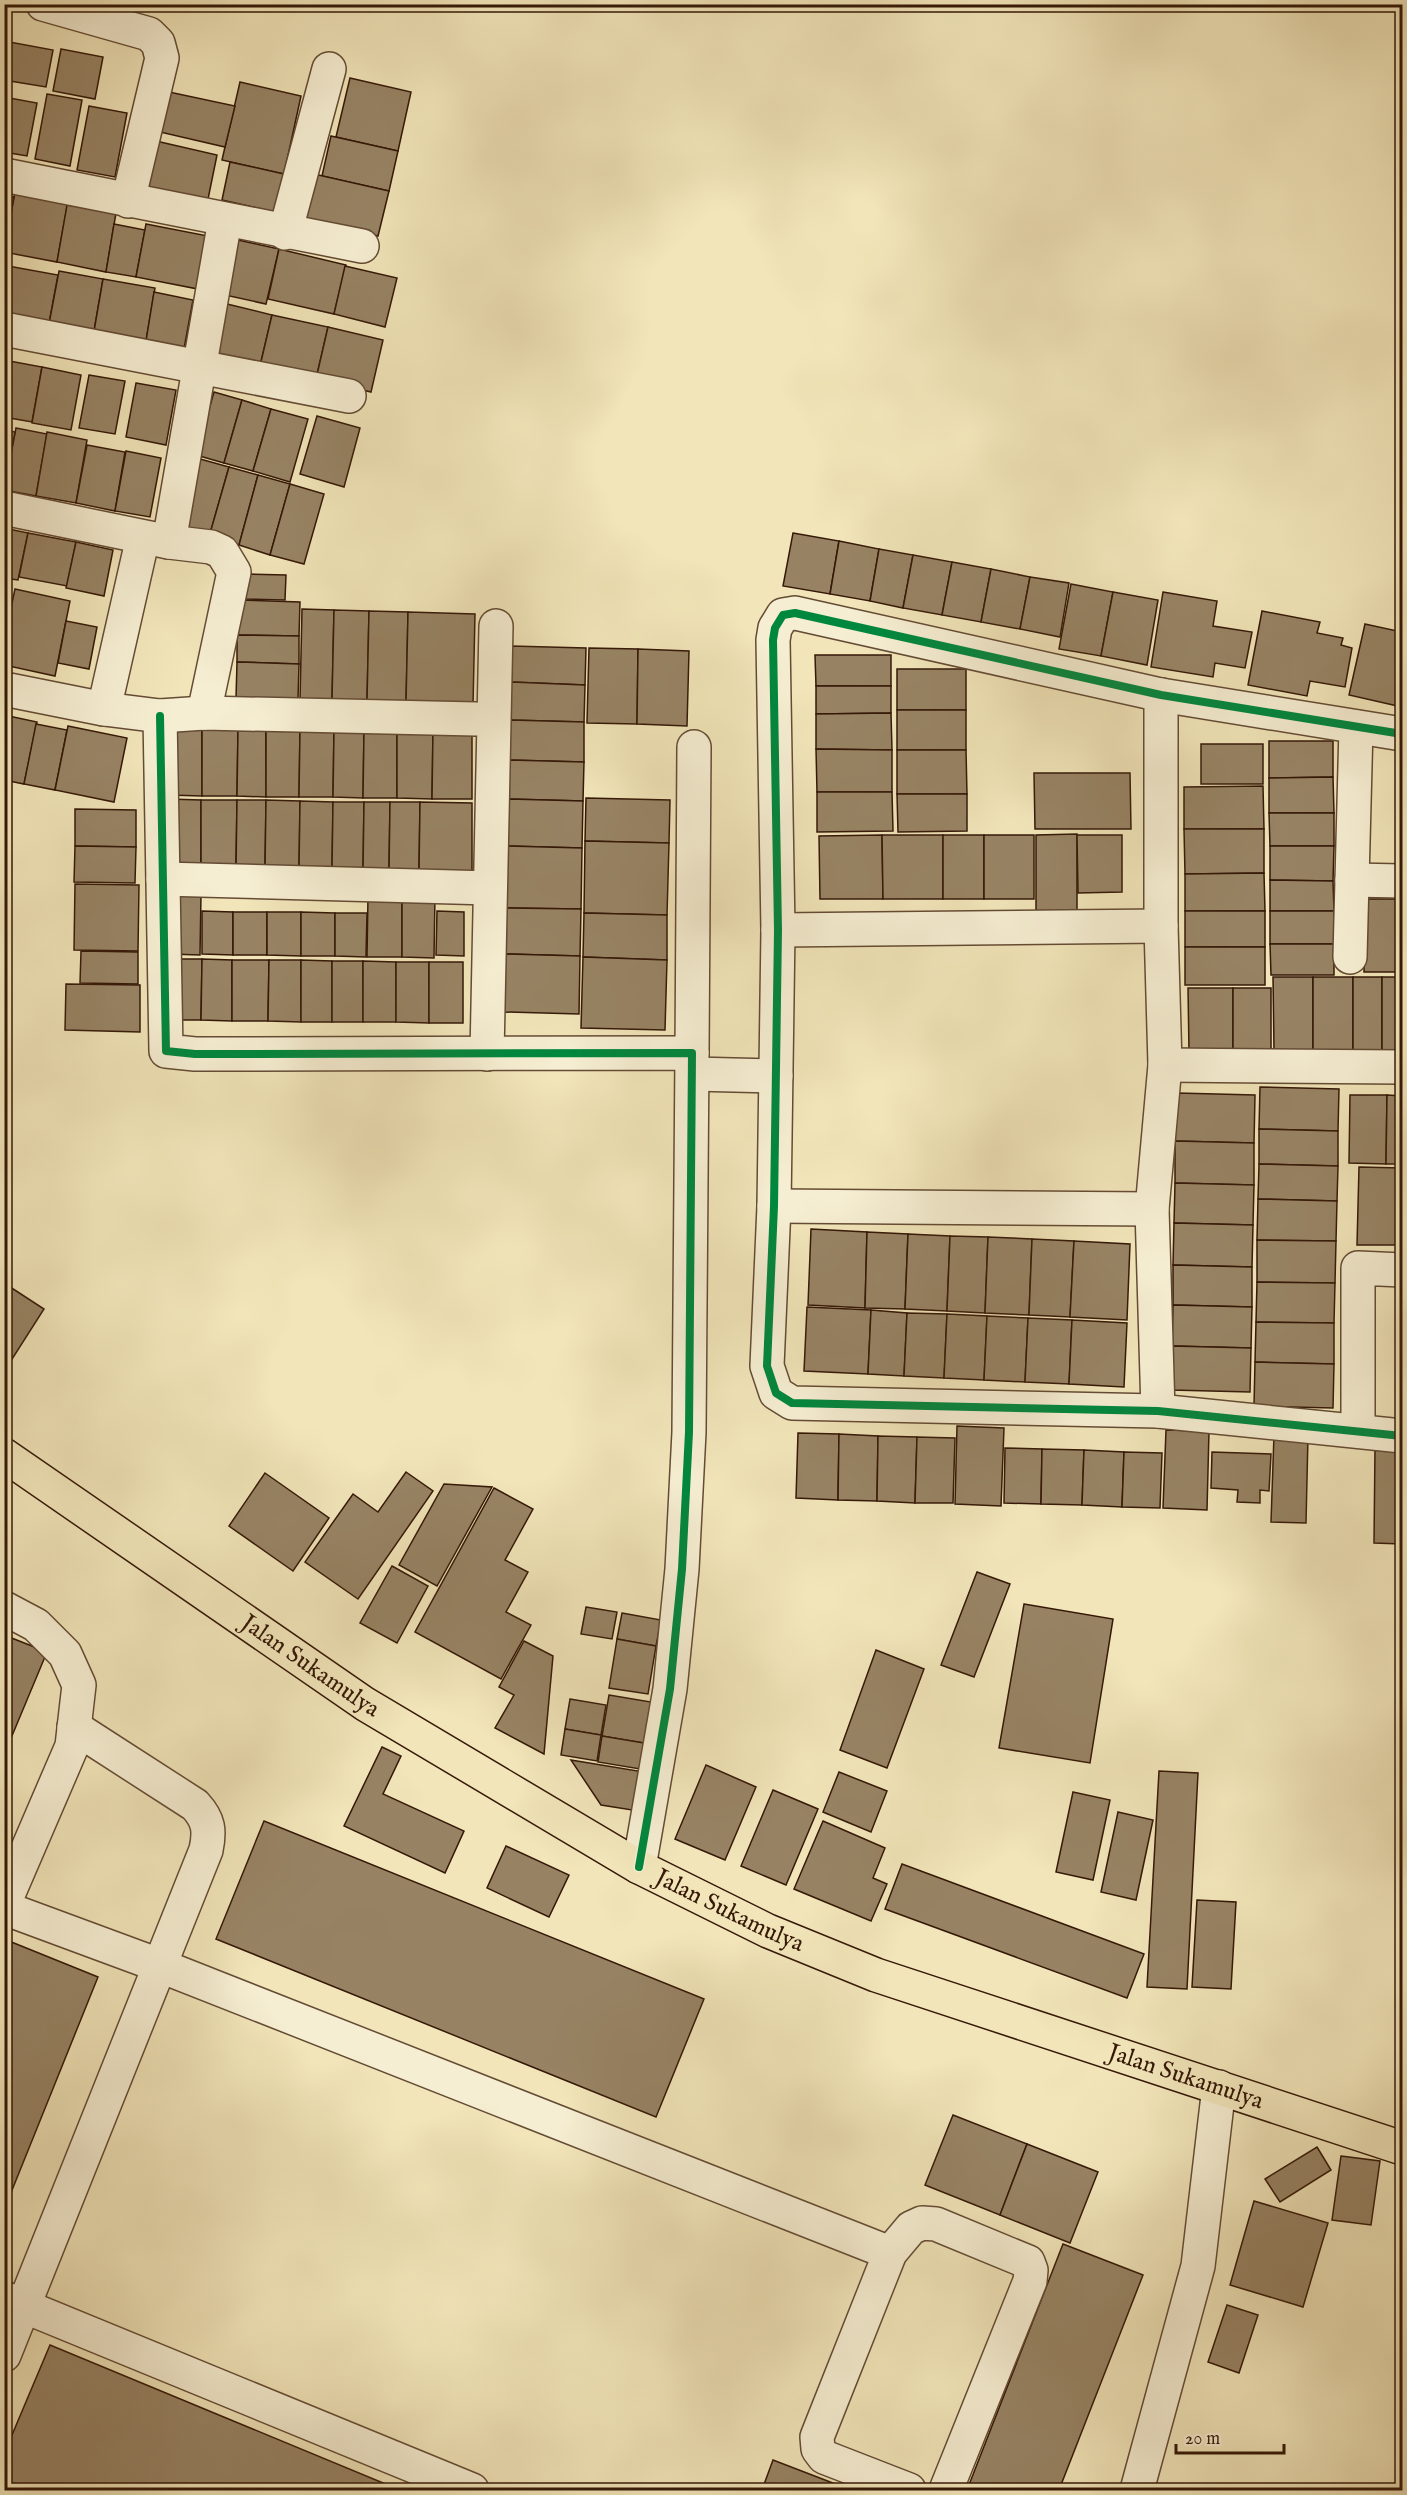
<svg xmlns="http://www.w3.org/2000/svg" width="1407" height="2495" font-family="'IM FELL English',serif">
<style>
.building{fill:#978364;stroke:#351807;stroke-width:1.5}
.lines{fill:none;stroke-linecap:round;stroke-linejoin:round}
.minor-casing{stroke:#644b34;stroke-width:36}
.major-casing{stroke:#351807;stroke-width:36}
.minor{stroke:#f6eed2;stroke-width:33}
.major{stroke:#f1e5b9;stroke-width:33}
.cycleway-casing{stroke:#f6eed2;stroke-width:11}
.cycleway{stroke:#00873e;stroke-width:8}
.labels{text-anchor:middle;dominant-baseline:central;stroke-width:4.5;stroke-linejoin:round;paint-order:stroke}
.street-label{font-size:24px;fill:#351807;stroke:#f6eed2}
</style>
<rect width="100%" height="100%" fill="#f1e5b9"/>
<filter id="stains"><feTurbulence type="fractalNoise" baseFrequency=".00333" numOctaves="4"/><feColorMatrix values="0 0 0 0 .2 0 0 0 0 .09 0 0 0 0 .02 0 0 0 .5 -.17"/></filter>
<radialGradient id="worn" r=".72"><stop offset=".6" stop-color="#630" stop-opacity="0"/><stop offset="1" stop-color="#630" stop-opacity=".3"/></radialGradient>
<g class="building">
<polygon points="4,41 53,50 46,87 4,80"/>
<polygon points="61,49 103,57 95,99 53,91"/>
<polygon points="350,78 411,92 398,151 336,137"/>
<polygon points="240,82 301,96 284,174 222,160"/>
<polygon points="169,92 235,106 225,147 160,132"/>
<polygon points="47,94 82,100 70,166 35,159"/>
<polygon points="4,97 37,103 27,156 4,152"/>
<polygon points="89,106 127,113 115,177 77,170"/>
<polygon points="331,136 398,151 389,191 322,176"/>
<polygon points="156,141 217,155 207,204 145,190"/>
<polygon points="230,162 284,174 275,212 222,200"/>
<polygon points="314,174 389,191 378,236 304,219"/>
<polygon points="15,192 68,202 57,262 4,252"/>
<polygon points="4,196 14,197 4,250"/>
<polygon points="67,205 116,213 106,272 57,262"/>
<polygon points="114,224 145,230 136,277 106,272"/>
<polygon points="146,224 208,236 198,289 136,277"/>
<polygon points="238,240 279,249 266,304 225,295"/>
<polygon points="279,249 346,265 334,314 268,299"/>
<polygon points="4,262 8,262 4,286"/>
<polygon points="8,266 58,275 48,329 4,320 4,286"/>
<polygon points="345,266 397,278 385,327 334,314"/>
<polygon points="59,271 103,279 93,337 48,329"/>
<polygon points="103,279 155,288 145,347 93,337"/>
<polygon points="154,292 193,300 183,354 145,347"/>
<polygon points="223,303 272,315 260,366 211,355"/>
<polygon points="272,315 328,327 316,379 260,366"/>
<polygon points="328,327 383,340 371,392 316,379"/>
<polygon points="4,360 42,367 32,422 4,417"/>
<polygon points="42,367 81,375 71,430 32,423"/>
<polygon points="89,375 125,381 115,434 79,428"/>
<polygon points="136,383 176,390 166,445 126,437"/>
<polygon points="214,392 242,400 224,463 196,455"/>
<polygon points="242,400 271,409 253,471 224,463"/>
<polygon points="271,409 308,419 290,482 253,471"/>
<polygon points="317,416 360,428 344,487 300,474"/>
<polygon points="16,428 47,434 36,496 4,490"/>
<polygon points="4,430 15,432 4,490"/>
<polygon points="47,432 87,440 76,503 36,496"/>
<polygon points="87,445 125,452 115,511 76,503"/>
<polygon points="126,451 161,458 150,517 115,511"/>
<polygon points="193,457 229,467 209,537 173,526"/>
<polygon points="229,467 258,475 239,545 209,537"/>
<polygon points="258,475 290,484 270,555 239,545"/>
<polygon points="290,484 324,494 304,564 270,555"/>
<polygon points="4,528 28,533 18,580 4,578"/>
<polygon points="28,533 76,542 67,586 19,577"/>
<polygon points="793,533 839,541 830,594 783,586"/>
<polygon points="839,541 879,549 870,601 830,594"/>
<polygon points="76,542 113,550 104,596 66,588"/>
<polygon points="879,549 913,555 903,608 870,601"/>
<polygon points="913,555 952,562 942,615 903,608"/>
<polygon points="952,562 991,569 981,622 942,615"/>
<polygon points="991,569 1030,577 1020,629 981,622"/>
<polygon points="246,574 286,575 285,600 246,599"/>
<polygon points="1030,577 1069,583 1060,637 1020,629"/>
<polygon points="1071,584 1113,592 1101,656 1059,649"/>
<polygon points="15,589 70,601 55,676 4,665 4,640"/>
<polygon points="1113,592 1158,600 1147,665 1101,656"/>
<polygon points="1163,592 1217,601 1213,626 1252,632 1245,668 1215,663 1213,677 1151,667"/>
<polygon points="238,600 300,602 299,636 237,635"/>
<polygon points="302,609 334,610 332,700 300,700"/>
<polygon points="334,610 369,611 367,701 332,700"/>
<polygon points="369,611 408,612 406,703 367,701"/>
<polygon points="1262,611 1320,622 1317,633 1343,638 1341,645 1352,648 1345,687 1310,681 1307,696 1248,685"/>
<polygon points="408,612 475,614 473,705 406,703"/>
<polygon points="66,621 97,627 89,669 58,663"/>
<polygon points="1365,624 1402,632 1402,707 1349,695"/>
<polygon points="237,635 299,636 299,664 237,662"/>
<polygon points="511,646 586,648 585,685 511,682"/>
<polygon points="589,648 638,649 637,724 587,723"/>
<polygon points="638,649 689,651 687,726 637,724"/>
<polygon points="815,655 891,655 891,686 816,686"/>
<polygon points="237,662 299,664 298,699 236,698"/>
<rect x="897" y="669" width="69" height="41"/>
<polygon points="511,682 585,685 584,722 510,720"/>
<polygon points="816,686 891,686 891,713 816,714"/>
<rect x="897" y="710" width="69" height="40"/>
<polygon points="891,713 892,750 816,749 816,714"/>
<polygon points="4,715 37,722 24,784 4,780"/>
<polygon points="510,720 584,722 584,762 509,760"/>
<polygon points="36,724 67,730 55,790 24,784"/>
<polygon points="68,726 127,738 114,802 55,790"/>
<polygon points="169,727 202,728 202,796 168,795"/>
<polygon points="202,728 238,728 237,796 202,796"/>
<polygon points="238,728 266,728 266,797 237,796"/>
<polygon points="266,728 300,729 299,797 266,797"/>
<polygon points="300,729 334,729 333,797 299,797"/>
<polygon points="334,729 364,730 363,798 333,797"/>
<polygon points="364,730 397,730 397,798 363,798"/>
<polygon points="397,730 433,730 432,799 397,798"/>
<polygon points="433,730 472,731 472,799 432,799"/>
<polygon points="1269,741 1333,741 1333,777 1269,778"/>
<rect x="1201" y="744" width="62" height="40"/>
<polygon points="816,749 892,750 892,792 817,792"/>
<polygon points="897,750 966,750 967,794 897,794"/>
<polygon points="509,760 584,762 583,801 509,799"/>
<polygon points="1034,773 1130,773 1131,829 1035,829"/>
<polygon points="1333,777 1334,813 1269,813 1269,778"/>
<polygon points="1263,786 1264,829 1184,829 1184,787"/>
<polygon points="817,792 892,792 893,831 817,832"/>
<polygon points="897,794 967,794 967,831 898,832"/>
<polygon points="586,798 670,800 669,843 585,841"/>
<polygon points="168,799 201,800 201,868 167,867"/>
<polygon points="509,799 583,801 582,848 507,846"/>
<polygon points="201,800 237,800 236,868 201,868"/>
<polygon points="237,800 266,800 265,869 236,868"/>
<polygon points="266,800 300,801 299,869 265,869"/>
<polygon points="300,801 333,802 332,869 299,869"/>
<polygon points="333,802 364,802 363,870 332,869"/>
<polygon points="364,802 390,802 389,870 363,870"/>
<polygon points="390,802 420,802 419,871 389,870"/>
<polygon points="420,802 472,803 472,871 419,871"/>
<polygon points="75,809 136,810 136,847 75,846"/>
<polygon points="1269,813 1334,813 1334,846 1270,846"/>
<polygon points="1184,829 1264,829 1264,873 1185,874"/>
<polygon points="1077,834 1077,912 1036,912 1036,835"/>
<polygon points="882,835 883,899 820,899 819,836"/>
<polygon points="882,835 943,835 943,899 883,899"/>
<rect x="943" y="835" width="41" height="64"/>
<rect x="984" y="835" width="50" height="64"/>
<polygon points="1077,835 1122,835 1122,892 1078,893"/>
<polygon points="585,841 669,843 667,915 584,913"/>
<polygon points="75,846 136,847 135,883 74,882"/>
<polygon points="507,846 582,848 581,909 506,908"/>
<polygon points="1270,846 1334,846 1333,881 1270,880"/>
<polygon points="1264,873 1265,911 1185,911 1185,874"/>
<polygon points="1270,880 1333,881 1334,911 1270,911"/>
<polygon points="75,884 139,885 138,951 74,950"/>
<polygon points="170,894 201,894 200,955 169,954"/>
<polygon points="368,895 402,895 402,957 367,957"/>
<polygon points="402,895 435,895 434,958 402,957"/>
<polygon points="1364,899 1398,899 1399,972 1364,972"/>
<polygon points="1398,899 1402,899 1402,972 1399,972"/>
<polygon points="506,908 581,909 580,956 505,954"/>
<polygon points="202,911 233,912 233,955 202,954"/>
<polygon points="437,911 464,912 464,956 436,955"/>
<rect x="1185" y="911" width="80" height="36"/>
<rect x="1270" y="911" width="64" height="33"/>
<rect x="233" y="912" width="34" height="43"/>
<polygon points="267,912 301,912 301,956 267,955"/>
<polygon points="301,912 335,913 335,956 301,956"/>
<polygon points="335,913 367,913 366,957 335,956"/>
<polygon points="584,913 667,915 667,960 583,957"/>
<polygon points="1270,944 1334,944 1334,975 1271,975"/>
<rect x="1185" y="947" width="80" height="38"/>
<polygon points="81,951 138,952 138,984 80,983"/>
<polygon points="505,954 580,956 579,1014 504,1012"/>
<polygon points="583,957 667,960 665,1030 581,1028"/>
<polygon points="171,959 202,959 201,1020 170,1020"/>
<polygon points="202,959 232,960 232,1021 201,1020"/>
<polygon points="232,960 269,960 268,1021 232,1021"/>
<polygon points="269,960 301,960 301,1022 268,1021"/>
<polygon points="301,960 332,961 332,1022 301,1022"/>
<rect x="332" y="961" width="31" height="61"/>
<polygon points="363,961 396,962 396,1022 363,1022"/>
<polygon points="396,962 429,962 429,1023 396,1022"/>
<rect x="429" y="962" width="34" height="61"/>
<polygon points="1273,977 1313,977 1313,1051 1274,1051"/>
<rect x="1313" y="977" width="40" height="74"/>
<polygon points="1353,977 1382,977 1382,1050 1353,1051"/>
<rect x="1382" y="977" width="20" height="73"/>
<polygon points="66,984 140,985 140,1032 65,1030"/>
<polygon points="1188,988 1233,988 1233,1050 1189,1051"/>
<rect x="1233" y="988" width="38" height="62"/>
<polygon points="1260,1087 1339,1089 1338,1131 1259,1129"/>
<polygon points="1177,1093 1255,1095 1254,1143 1175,1141"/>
<polygon points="1350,1095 1387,1095 1386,1164 1349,1163"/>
<polygon points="1387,1095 1402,1096 1402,1164 1386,1164"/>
<polygon points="1259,1129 1338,1131 1338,1166 1259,1164"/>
<polygon points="1175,1141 1254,1143 1254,1185 1175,1183"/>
<polygon points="1259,1164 1338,1166 1337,1201 1258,1199"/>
<polygon points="1359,1167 1402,1168 1401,1245 1357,1245"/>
<polygon points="1402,1168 1402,1245 1401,1245"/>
<polygon points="1175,1183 1254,1185 1253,1225 1174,1223"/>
<polygon points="1258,1199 1337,1201 1336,1241 1257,1240"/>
<polygon points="1174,1223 1253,1225 1252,1267 1173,1265"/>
<polygon points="811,1229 867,1232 865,1308 808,1305"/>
<polygon points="867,1232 908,1234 905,1309 865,1308"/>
<polygon points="908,1234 950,1236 947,1311 905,1309"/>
<polygon points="950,1236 988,1237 985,1313 947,1311"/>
<polygon points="988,1237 1032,1239 1029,1315 985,1313"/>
<polygon points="1032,1239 1074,1241 1070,1317 1029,1315"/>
<polygon points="1257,1240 1336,1241 1335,1283 1257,1282"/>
<polygon points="1074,1241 1130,1244 1127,1320 1070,1317"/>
<polygon points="1173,1265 1252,1267 1252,1307 1173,1305"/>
<polygon points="1257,1282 1335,1283 1334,1323 1256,1322"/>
<polygon points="4,1283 44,1309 7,1367 4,1365"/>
<polygon points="1173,1305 1252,1307 1251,1348 1172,1346"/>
<polygon points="807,1307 871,1310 868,1374 804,1371"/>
<polygon points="871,1310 907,1313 904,1376 868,1374"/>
<polygon points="907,1313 947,1314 944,1378 904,1376"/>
<polygon points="947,1314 987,1316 984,1380 944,1378"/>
<polygon points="987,1316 1028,1318 1025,1382 984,1380"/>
<polygon points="1028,1318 1072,1320 1069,1384 1025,1382"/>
<polygon points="1072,1320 1127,1323 1124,1387 1069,1384"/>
<polygon points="1256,1322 1334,1323 1334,1364 1255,1362"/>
<polygon points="1172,1346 1251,1348 1250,1392 1171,1390"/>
<polygon points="1255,1362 1334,1364 1333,1408 1254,1406"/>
<polygon points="957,1426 1004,1428 1001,1506 955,1504"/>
<polygon points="1166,1430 1209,1431 1207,1510 1163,1508"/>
<polygon points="798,1433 839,1434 838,1500 796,1498"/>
<polygon points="839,1434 878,1436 877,1501 838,1500"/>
<polygon points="1274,1435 1308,1436 1306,1523 1271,1522"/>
<polygon points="878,1436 917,1437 915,1503 877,1501"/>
<polygon points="917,1437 955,1438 953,1503 915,1503"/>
<polygon points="1005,1448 1042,1449 1041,1504 1004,1503"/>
<polygon points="1375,1448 1402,1448 1402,1544 1374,1543"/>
<polygon points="1042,1449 1084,1450 1082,1505 1041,1504"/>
<polygon points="1084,1450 1124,1452 1122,1507 1082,1505"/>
<polygon points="1124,1452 1162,1453 1160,1508 1122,1507"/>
<polygon points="1212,1452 1271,1454 1269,1491 1260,1490 1260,1503 1237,1502 1238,1490 1211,1488"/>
<polygon points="406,1472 433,1491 358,1599 305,1562 353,1494 378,1512"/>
<polygon points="265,1473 329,1518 293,1571 229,1526"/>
<polygon points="444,1484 492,1487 437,1586 399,1565"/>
<polygon points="494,1488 533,1509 505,1560 528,1572 506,1612 531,1625 501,1679 415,1632"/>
<polygon points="392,1566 428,1586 397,1643 360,1623"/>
<polygon points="977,1572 1010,1584 974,1677 941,1665"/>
<polygon points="1024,1604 1113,1619 1090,1763 999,1748"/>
<polygon points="586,1607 617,1612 612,1639 581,1634"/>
<polygon points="622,1613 661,1620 656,1646 617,1639"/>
<polygon points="4,1635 47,1652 4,1755"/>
<polygon points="617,1639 656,1646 648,1694 609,1688"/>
<polygon points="524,1641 553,1656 544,1754 495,1728 514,1695 499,1687"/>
<polygon points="876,1650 924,1669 887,1768 840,1750"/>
<polygon points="609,1695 657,1703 650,1744 602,1736"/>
<polygon points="570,1699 606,1705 601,1735 565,1729"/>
<polygon points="565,1729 601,1735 597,1761 561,1755"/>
<polygon points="602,1736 650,1744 646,1770 598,1762"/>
<polygon points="382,1747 401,1756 383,1794 464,1831 445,1873 344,1826"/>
<polygon points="571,1760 644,1772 632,1810 601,1805"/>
<polygon points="706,1765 756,1787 725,1860 675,1839"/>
<polygon points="1159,1771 1198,1773 1187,1989 1147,1987"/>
<polygon points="839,1772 887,1791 871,1832 823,1812"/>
<polygon points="773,1790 818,1809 786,1885 741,1866"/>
<polygon points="1073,1792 1110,1800 1093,1880 1056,1872"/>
<polygon points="1118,1812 1153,1820 1136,1900 1101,1892"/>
<polygon points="264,1821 704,1999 656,2117 216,1939"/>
<polygon points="823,1821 885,1848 873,1878 887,1884 871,1921 794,1889"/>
<polygon points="506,1846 569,1875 549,1917 487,1888"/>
<polygon points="902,1864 1144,1954 1127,1998 885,1909"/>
<polygon points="1197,1900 1236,1902 1231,1989 1192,1987"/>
<polygon points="4,1939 98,1977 4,2210"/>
<polygon points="953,2115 1027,2144 1000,2215 925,2185"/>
<polygon points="1027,2144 1098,2172 1070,2243 1000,2215"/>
<polygon points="1317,2147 1331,2170 1280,2202 1265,2179"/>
<polygon points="1341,2156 1380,2161 1371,2225 1332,2220"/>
<polygon points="1254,2201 1328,2223 1303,2307 1230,2285"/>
<polygon points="1063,2244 1143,2275 1059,2490 967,2490"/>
<polygon points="1227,2305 1258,2315 1239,2373 1208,2362"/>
<polygon points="50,2345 400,2490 4,2490 4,2454"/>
<polygon points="773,2460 851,2490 762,2490"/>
</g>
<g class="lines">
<g class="minor-casing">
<g id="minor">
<polyline points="43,4 149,34 158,43 162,58 128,201"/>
<polyline points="4,175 362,246"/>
<polyline points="285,233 329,69"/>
<polyline points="4,329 349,396"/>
<polyline points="4,508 169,542 211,547 222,552 234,572 204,713"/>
<polyline points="169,542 225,220"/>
<polyline points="4,689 104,709 160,716 204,713 476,719"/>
<polyline points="104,709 143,537"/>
<polyline points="160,716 166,1051 195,1054 692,1053 689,1432 682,1569 670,1689 639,1867"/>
<polyline points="1402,734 1161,695 795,613 783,615 775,628 773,640 778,930 774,1206 767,1366 776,1393 792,1403 1158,1411 1402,1436"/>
<polyline points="163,879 490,888"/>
<polyline points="1352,880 1402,881"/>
<polyline points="778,930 1161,926"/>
<polyline points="1350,957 1356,727"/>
<polyline points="692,1053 694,747"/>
<polyline points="487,1054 496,626"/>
<polyline points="1165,1065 1402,1067"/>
<polyline points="693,1074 776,1076"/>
<polyline points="774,1206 1152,1209"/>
<polyline points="1158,1411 1152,1209 1165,1065 1161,926 1161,695"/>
<polyline points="1358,1431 1358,1268 1402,1270"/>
<polyline points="4,1608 36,1625 65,1654 79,1685 72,1746 4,1904"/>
<polyline points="4,1908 161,1966 890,2253"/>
<polyline points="4,2298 472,2490"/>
<path d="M 4,2355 L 206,1850 C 210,1831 209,1820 195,1805 L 74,1727"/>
<polyline points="909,2490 824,2457 818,2449 817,2437 890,2253 911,2228 922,2223 936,2224 1028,2262 1031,2270 1030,2281 946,2490"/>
<polyline points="1137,2490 1198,2266 1219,2087"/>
</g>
</g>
<g class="major-casing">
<g id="major">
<path id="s1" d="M 4,1455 L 365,1704 L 639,1867 L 768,1931 L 876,1975 L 1402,2148"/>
</g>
</g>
<use href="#minor" class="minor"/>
<use href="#major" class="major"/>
<g class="cycleway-casing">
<g id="cycleway">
<polyline points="160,716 166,1051 195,1054 692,1053 689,1432 682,1569 670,1689 639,1867"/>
<polyline points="1402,734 1161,695 795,613 783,615 775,628 773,640 778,930 774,1206 767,1366 776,1393 792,1403 1158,1411 1402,1436"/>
</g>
</g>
<use href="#cycleway" class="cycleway"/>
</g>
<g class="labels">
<g class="street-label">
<text stroke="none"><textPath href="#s1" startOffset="372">Jalan Sukamulya</textPath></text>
<text stroke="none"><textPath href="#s1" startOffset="858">Jalan Sukamulya</textPath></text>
<text stroke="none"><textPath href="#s1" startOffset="1344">Jalan Sukamulya</textPath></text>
</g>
</g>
<rect width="1407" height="2495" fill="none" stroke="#f1e5b9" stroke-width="24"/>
<rect x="6" y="6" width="1395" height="2483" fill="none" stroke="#351807" stroke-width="3"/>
<rect x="12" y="12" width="1383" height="2471" fill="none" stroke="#351807" stroke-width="1.5"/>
<path d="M1176 2444v9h108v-9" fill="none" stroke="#351807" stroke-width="3"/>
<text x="1185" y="2444" font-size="18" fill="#351807" stroke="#f6eed2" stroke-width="4.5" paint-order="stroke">20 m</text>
<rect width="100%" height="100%" filter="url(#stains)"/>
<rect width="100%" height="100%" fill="url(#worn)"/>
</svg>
